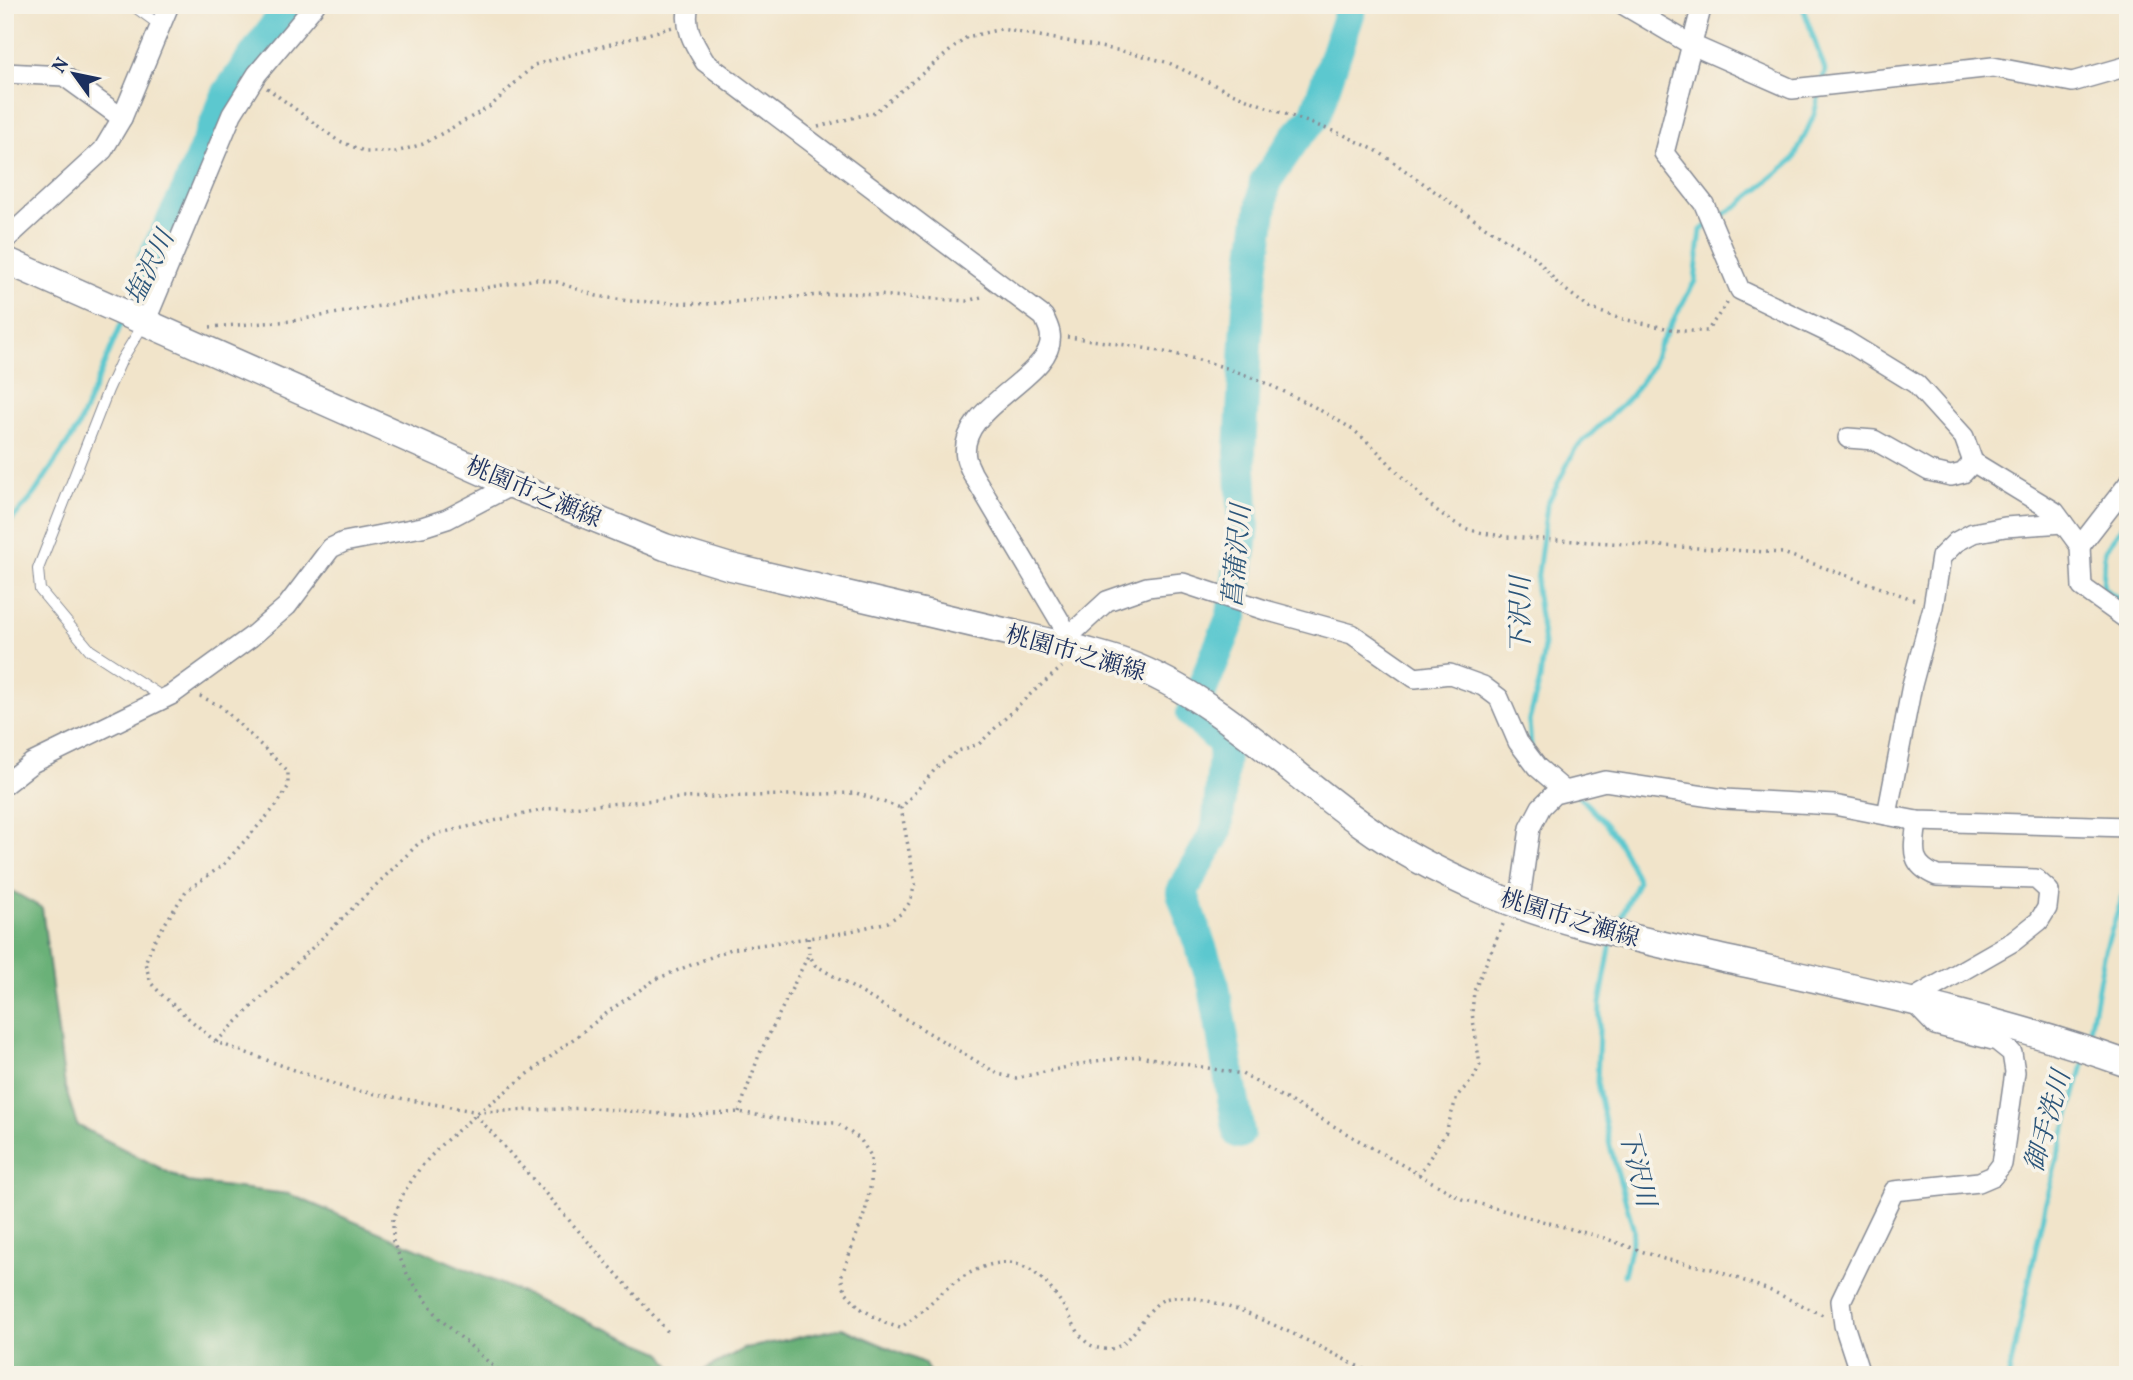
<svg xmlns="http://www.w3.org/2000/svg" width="2133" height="1380" font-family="Vollkorn,'Noto Serif JP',serif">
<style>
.forest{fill:#6bb178;stroke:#43706b;stroke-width:2}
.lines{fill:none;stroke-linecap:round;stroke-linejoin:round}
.stream{stroke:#5bc8cf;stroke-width:5}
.river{stroke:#5bc8cf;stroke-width:32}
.lane-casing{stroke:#868a94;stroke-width:12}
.street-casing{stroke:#868a94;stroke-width:22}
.secondary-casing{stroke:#868a94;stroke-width:29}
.path{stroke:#868a94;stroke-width:3.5;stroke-dasharray:2 5;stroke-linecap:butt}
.lane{stroke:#fff;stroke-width:10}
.street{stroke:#fff;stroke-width:19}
.secondary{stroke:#fff;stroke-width:26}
.labels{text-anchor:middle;stroke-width:7;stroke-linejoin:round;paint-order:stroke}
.street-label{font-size:24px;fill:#1b2f5e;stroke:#f7f3e8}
.water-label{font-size:26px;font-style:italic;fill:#2b557a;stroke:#f7f3e8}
</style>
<rect width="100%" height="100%" fill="#f7f3e8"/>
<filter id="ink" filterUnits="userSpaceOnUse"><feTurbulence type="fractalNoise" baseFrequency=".0143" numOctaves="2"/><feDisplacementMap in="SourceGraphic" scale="14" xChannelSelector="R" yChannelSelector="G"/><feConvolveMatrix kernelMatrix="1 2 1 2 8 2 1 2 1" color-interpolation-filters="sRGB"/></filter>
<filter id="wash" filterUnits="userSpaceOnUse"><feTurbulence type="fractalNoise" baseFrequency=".00686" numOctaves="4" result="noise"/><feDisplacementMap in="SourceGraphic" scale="28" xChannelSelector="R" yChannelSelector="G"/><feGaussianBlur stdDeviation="1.57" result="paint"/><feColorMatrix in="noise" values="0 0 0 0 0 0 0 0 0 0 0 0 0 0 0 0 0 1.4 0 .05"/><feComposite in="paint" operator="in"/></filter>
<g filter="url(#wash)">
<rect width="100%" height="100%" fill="#f1e4ca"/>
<g class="forest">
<path d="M5,887L42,908L65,1087L77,1125L187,1182L289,1194L661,1352L677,1375H5Z"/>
<path d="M842,1328L924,1363L931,1375H695L743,1349Z"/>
</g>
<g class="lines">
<g class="stream">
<path d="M130,307L152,260"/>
<path d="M2128,519L2105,550L2103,588L2128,605"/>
<path d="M5,527L30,500L77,429L122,322"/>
<path d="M1531,747L1529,721L1540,680L1544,644L1536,589L1547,505L1575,449L1631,396L1651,367L1660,344L1695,281L1701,230L1740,204L1794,159L1814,115L1825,70L1802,5"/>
<path d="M1576,794C1608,823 1621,841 1638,881L1617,926"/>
<path d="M2127,822L2126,811L2128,806"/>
<path d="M1611,942L1600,1004L1597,1083L1610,1146L1634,1231L1624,1275"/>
<path d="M2088,1041L2105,950L2128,880"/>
<path d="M2009,1375L2048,1191L2085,1058"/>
</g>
<g class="river">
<path d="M152,260L187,191L228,93L290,5"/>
<path d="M1239,1133L1214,986L1182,892L1217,830L1225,744L1192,713L1232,616L1244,527L1240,452L1248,306L1265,182L1296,137L1315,116L1352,5"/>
</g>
</g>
</g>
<g filter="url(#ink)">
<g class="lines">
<defs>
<g id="lane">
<path d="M132,5L161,26"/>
<path d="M145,322L122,359L108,390L38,569L40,590L90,650L164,698"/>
</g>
<g id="street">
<path d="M689,5C683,27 694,44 705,62L1044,317C1046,322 1049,327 1050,333C1058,377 956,405 966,458C967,463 970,468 972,473L1076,648"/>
<path d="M1624,5L1692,45L1792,89L1993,67L2072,82L2128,66"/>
<path d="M1702,5L1664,153L1704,204L1740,290L1846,341L1916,384L1964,437L1973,462L2055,512L2080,546L2082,587L2128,620"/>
<path d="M5,73L64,76L122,118"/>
<path d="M5,240L103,150L122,118L169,5"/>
<path d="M146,320L232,114L257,74L315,5"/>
<path d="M1848,438L1874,440L1929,471L1951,476L1963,473L1973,462"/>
<path d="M2080,546L2128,484"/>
<path d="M1069,636L1107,601L1147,587L1183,583L1265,610L1352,634L1415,678L1450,674L1483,686L1499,698L1518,742L1537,767L1565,791"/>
<path d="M5,784L32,763L171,695L251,637L287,606L331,548L344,542L422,527L447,519L512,485"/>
<path d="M1887,815L1912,685L1933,607L1941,557L1956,542L1973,533L2005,527L2063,523"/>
<path d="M1519,906L1530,828L1541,807L1554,794L1605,781L1724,799L1834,805L1917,821L2128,827"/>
<path d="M1858,1375L1859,1371L1844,1325L1841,1301L1894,1191L1979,1182L1993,1176L2002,1164L2015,1072L2012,1053L1997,1041L1935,1025L1911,1000L2014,941L2039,921L2047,908L2049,891L2036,879L1937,876C1908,864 1914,848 1917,821"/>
</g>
<path id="secondary" d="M5,260L512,485L665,547L727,566L1076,648C1093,653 1110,657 1126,663C1212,694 1288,772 1363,825C1400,852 1441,873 1483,891C1557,923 1638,939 1716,957C1854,988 1994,1016 2128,1064"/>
</defs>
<use href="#lane" class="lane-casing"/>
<use href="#street" class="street-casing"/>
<use href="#secondary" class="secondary-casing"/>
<g class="path">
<path d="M267,88L337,140L366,152H396L423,144L491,106L534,65L673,27"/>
<path d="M818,127L875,112L967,37L1001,29L1133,53L1169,63L1227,91L1274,110L1344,135L1379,152L1485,227L1535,257L1558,284L1589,308L1618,318L1680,331H1707L1728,302"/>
<path d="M210,327L292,321L537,279L557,282L597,296L629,301L706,304L846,293L967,301L985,296"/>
<path d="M1067,337C1116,343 1166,350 1213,364C1256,376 1306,401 1344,424C1388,451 1418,507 1465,528C1477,533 1493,534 1506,537L1783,553L1918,601"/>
<path d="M200,696L220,706L288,771V787L277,805L223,865L186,891L155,939L145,963L151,983L163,996L216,1042L348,1089L479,1112L592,1108L688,1116L739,1112L785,1120L836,1123L860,1139L871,1156V1183L865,1212L841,1277L845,1291L860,1308L885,1323L900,1328C927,1310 946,1283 976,1270C1019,1250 1043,1274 1066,1310C1077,1328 1081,1347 1104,1349C1132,1352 1141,1311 1163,1300C1204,1281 1334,1355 1375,1375"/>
<path d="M808,938L809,954L815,965L998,1074L1016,1078L1096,1061L1139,1056L1242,1074L1462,1199L1604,1238L1664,1259L1712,1269L1774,1292L1825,1316"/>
<path d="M216,1042L420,842L440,833L547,809L681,798L856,793L901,808"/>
<path d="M739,1112L759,1055L809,954"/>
<path d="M476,1115L669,1333"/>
<path d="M1419,1175L1446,1132L1457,1096L1473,1079L1480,1065L1472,1013L1474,991L1504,922"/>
<path d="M503,1375L440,1319L408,1276L393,1242V1219L404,1192L420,1168L442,1144L479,1112L616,1006L656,979L731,949L843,933L888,922L902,913L910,902L915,884L901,808L939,765L958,751L979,744L1026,698L1062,667"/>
</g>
<use href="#lane" class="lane"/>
<use href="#street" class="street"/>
<use href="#secondary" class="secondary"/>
</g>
</g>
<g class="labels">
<g class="street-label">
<text transform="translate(534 492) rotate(23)" y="8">桃園市之瀬線</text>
<text transform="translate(1076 653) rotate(16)" y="8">桃園市之瀬線</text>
<text transform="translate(1570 918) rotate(17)" y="8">桃園市之瀬線</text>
</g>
<g class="water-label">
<text transform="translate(149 267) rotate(-64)" y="9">塩沢川</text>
<text transform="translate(1236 556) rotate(-85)" y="9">菖蒲沢川</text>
<text transform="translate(1520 615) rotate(-90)" y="9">下沢川</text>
<text transform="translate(2047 1121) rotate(-74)" y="9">御手洗川</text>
<text transform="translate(1638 1168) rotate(76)" y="9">下沢川</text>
</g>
</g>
<rect width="2133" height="1380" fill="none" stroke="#f7f3e8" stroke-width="28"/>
<g transform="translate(74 74) rotate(303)" stroke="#f7f3e8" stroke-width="5" paint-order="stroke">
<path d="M0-5L12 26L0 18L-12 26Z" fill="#1b2f5e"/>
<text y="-10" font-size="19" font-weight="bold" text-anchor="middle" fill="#1b2f5e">N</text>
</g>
</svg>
